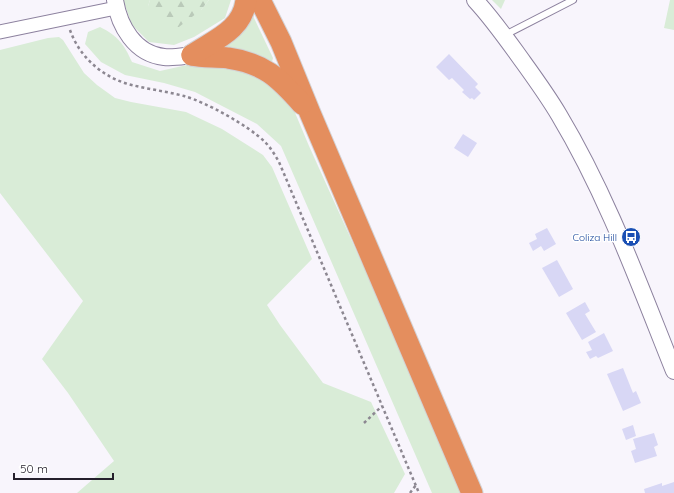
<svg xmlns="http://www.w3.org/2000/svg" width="674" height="493" font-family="Quicksand,sans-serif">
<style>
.green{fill:#d9ecd7}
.forest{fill:url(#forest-firs)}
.building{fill:#d8d7f5}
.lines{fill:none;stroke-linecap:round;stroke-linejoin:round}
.service-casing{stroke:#8c819e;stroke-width:8}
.minor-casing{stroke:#8c819e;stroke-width:15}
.tertiary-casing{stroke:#8c819e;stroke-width:18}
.trunk-casing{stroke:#d3d2d5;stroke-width:23}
.path{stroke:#8c8791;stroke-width:2.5;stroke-dasharray:3 3;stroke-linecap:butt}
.service{stroke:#fff;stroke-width:6}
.minor{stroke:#fff;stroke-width:13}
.tertiary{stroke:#fff;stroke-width:16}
.trunk{stroke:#e48e5e;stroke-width:21}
.labels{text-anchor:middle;stroke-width:3;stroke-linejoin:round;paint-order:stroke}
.transit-label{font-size:10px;fill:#164399;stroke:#fff;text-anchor:end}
</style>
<defs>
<pattern id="forest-firs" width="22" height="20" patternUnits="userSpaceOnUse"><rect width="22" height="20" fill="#d9ecd7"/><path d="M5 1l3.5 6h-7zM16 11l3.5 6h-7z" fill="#bacab9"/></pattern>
</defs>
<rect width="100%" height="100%" fill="#f8f5fc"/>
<g class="green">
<path d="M123,0H150L148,6L201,10L209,0H231L225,18L194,37L174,45L149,42L132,25Z"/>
<path d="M670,0H674V30L664,28Z"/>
<path d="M251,15L253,16L273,58L272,62L210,48Z"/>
<path d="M100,27C118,36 124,44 132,62L160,71L196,63L240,64L288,96L309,146L370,281L461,493H432L281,146L257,124L195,92L164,83L125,75L101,62L85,44L88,32Z"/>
<path d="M59,37L63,40L84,73L97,85L115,98L131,102L186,112L222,129L263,155L272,167L312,259L267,305L280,325L323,383L371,402L405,474L394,493H77L114,461L68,393L42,359L83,301L0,193V50L48,38Z"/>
</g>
<g class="forest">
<path d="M150,0H209L201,10L175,30L148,6Z"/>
<path d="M492,0H505L501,9Z"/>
</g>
<g class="building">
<path d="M449,54L478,84L475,87L481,93L474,100L472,98L470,99L462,92L464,90L452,78L449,80L436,67Z"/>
<path d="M463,134L477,143L468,157L454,148Z"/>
<path d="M547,228L556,244L544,251L541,246L533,251L529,243L537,239L535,234Z"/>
<path d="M557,260L573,289L559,297L542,268Z"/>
<path d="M585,302L590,311L585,314L596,332L582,340L566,313Z"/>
<path d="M604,333L613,351L598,358L596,356L590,359L586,352L592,350L588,342Z"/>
<path d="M623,368L633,393L636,391L641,403L623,411L607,374Z"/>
<path d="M633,425L636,436L626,440L622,429Z"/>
<path d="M654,433L658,445L654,447L657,456L635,463L631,451L636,449L633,439Z"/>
<path d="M674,482V493H645L644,489L662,483V486Z"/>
</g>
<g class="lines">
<defs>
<path id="service" d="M505,35L573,0"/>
<path id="minor" d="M0,32L116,8"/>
<g id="tertiary">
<path d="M115,0C119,26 135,54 164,57C174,58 183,56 192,55"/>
<path d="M475,0C490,16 503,34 516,52C531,73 546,93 559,115C607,195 639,284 674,371"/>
</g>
<g id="trunk">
<path d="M260,0L281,42L310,113L472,493"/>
<path d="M192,55C204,58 216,56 228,58C264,63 279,78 302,104"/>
<path d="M192,55C214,40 243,30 246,0"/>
</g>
</defs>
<use href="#service" class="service-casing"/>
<use href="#minor" class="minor-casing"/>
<use href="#tertiary" class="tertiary-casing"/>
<use href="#trunk" class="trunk-casing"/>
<g class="path">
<path d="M70,30C79,56 101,76 128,84C146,89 165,91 184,96C206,102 249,126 265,142C271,148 275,155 279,162L419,493"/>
<path d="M364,423L382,406"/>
<path d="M410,493L416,485"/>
</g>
<use href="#service" class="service"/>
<use href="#minor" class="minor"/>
<use href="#tertiary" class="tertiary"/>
<use href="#trunk" class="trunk"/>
</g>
<defs>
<symbol id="bus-disc" viewBox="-11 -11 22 22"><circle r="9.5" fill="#1a4fb4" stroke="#fff"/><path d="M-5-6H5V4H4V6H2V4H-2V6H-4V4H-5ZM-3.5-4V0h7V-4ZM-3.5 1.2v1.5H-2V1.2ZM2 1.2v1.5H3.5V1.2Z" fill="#fff"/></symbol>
</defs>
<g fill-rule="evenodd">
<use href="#bus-disc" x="620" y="226" width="22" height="22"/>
</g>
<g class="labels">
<g class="transit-label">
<text x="617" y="241">Coliza Hill</text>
</g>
</g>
<path d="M14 473v6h99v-6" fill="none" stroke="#25202c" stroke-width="2"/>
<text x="20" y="473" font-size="12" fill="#25202c" stroke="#ffffff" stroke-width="3" paint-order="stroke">50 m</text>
</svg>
